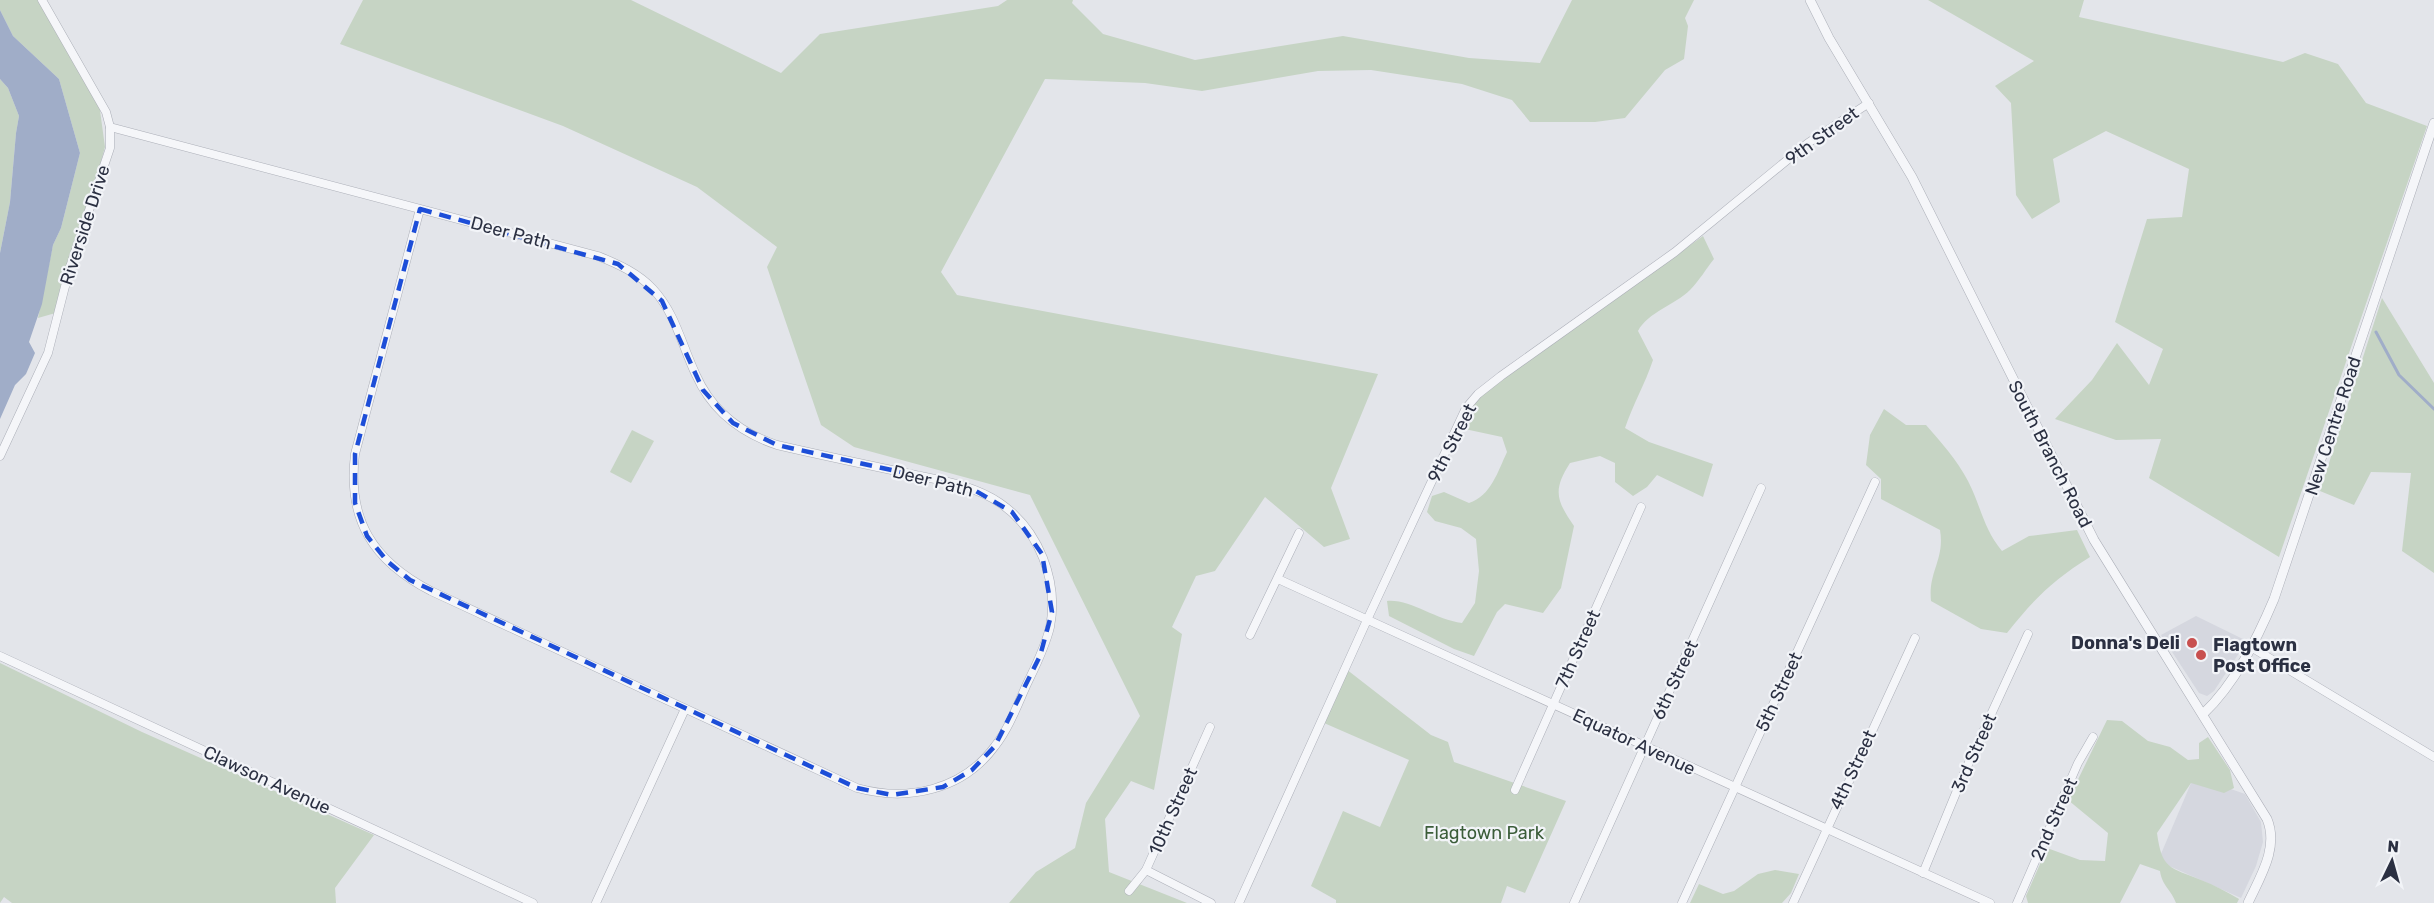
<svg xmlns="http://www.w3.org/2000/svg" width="2434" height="903" font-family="Rubik,sans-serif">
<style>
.built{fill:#d5d7df}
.green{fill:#c6d4c4}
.water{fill:#a0adc8}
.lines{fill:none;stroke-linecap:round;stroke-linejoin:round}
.stream{stroke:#a0adc8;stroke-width:3}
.minor-casing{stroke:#acafb8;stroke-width:9}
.tertiary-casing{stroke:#acafb8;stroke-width:10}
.minor{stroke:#f5f6f9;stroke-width:8}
.tertiary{stroke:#f5f6f9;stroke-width:9}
.marked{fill:none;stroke:#1d4ed8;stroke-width:4.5;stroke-dasharray:12 8;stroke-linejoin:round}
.poi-dot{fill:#c8504f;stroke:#f2f4f8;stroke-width:2}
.labels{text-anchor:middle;stroke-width:4.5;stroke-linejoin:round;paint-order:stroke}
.street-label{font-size:18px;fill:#2b3042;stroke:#f2f4f8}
.poi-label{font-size:18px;font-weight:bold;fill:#2b3042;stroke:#f2f4f8;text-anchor:end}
.park-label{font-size:18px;fill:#3b5d39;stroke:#f2f4f8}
</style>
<rect width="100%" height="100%" fill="#e3e5ea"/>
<g class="built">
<path d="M2196,616L2247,641L2214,691L2207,696L2199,693L2161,635Z"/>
<path d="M2194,776L2245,794L2261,822L2263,842L2256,866L2241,898L2158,861Z"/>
</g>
<g class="green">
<path d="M0,0H40L98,96L105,147L59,312L38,318L53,245L61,228L80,153L59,79L13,36L0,10Z"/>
<path d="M363,0H631L781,73L820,34L998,6L1007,0H1073L1072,3L1103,34L1195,60L1343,36L1469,58L1540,63L1572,0H1694L1685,18L1688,26L1684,59L1665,70L1625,118L1595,122H1530L1512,100L1462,84L1371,70L1318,71L1202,91L1145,83L1045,79L941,272L957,295L1378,374L1331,488L1350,539L1324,547L1265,497L1215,571L1196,576L1172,627L1182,634L1154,790L1131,781L1105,819L1109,872L1187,903H1009L1036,872L1075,848L1086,803L1140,716L1030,495L854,447L821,425L767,267L777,247L697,187L563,126L340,44Z"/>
<path d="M1928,0H2084L2079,17L2283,62L2305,53L2338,64L2366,103L2427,126L2279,557L2149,478L2161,439L2116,440L2055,419L2092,380L2117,343L2149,385L2163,349L2115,322L2147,219L2182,217L2189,169L2106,131L2053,159L2060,202L2032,219L2016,195L2011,103L1995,86L2034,61Z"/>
<path d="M0,79L8,88L19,116L16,133L10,202L0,253Z"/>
<path d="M1703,236L1714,259C1706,269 1699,281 1690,290C1675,305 1648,312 1638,331L1653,360C1645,384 1633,404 1625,428L1649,442L1713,464L1703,497L1657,475L1647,487L1633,496L1615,482V463L1600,456L1570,463C1552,491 1557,501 1574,526L1561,588L1543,613L1505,604L1497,612L1474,656L1454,649L1389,616L1387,601C1411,599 1435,620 1462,623L1475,603L1479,571L1476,539L1461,528L1435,521L1427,512L1432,496L1444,492L1469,503C1491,496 1498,471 1507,452L1502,437L1460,428L1469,409L1483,394Z"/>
<path d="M2382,298L2434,383V573L2402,551L2411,473L2371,472L2354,505L2320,491Z"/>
<path d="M1884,409L1906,425H1926C1941,442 1957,460 1968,481C1981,506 1983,528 2002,551L2029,536L2077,530L2090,557C2053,580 2034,599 2007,633L1981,629L1931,601C1928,571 1945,560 1940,530L1881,499V479L1866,465L1870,435Z"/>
<path d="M632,430L654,441L631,483L610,472Z"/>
<path d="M0,663L142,732L374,835L335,888L336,903H12L4,897L0,903Z"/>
<path d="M1346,669L1431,735L1448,742L1454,762L1566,801L1525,893L1507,886L1501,903H1336V900L1311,886L1343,811L1380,827L1409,760L1324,723Z"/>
<path d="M2107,720L2122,721L2148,741L2170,747L2188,760L2199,759V743L2208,737L2230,770L2234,788L2224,793L2191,783L2157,833C2162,870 2170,867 2201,880C2214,885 2227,892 2239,899L2237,903H2176C2171,889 2162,886 2160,871L2140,864L2120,903H2028L2026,896L2047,848L2080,860L2105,861L2108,833L2068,800Z"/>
<path d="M1775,870L1799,874L1791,893L1782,903H1690L1699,884L1723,894L1734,891L1758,874Z"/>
</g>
<path class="water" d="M0,10L13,36L59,79L80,153L61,228L53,245L42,304L29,342L35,353L26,374L15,385L0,419V253L10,202L16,133L19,116L8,88L0,79Z"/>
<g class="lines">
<path class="stream" d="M2376,332L2399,375L2434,409"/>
<defs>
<g id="minor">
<path d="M110,127L598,256C618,264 638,273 653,289C676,314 682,346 696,375C712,411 741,433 777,445C820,455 863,464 906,473C938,480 972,484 1000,503C1039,530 1059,581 1050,627C1045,648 1035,667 1026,686C1017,706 1009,728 995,746C963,790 908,802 857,788L431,591C373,561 347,520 355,454L420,209"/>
<path d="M0,456L48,353L70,267L110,148V127L106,112L42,0"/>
<path d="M1278,579L1990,903"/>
<path d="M1250,635L1299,533"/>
<path d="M2251,647L2434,757"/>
<path d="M0,656L533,903"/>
<path d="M1515,790L1641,507"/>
<path d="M1146,870L1211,903"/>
<path d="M1923,873L1965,771L2028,634"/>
<path d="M1129,891L1146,870L1210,727"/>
<path d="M596,903L685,709"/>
<path d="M1239,903L1367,620L1466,408L1478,394L1501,376L1675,252L1808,143L1869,103"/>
<path d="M1574,903L1761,488"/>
<path d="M1682,903L1875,482"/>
<path d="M1793,903L1915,638"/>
<path d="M2017,903L2078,763L2093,737"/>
</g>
<g id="tertiary">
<path d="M1810,0L1829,38L1912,177L2094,540L2267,819C2279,848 2260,877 2248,903"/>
<path d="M2203,714C2235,684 2257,639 2274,599L2434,123"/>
</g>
</defs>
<use href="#minor" class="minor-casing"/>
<use href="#tertiary" class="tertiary-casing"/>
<use href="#minor" class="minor"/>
<use href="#tertiary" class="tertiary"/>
</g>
<path class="marked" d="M420,209L618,264L662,301L703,390L733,423L777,445L969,487L1012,512L1042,554L1052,612L1040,656L995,746L972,770L943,787L892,795L857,788L410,580L387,561L367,536L355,503V454Z"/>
<g class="poi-dot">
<circle cx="2192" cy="643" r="6"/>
<circle cx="2201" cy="655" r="6"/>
</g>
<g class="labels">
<g class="street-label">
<text transform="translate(1822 136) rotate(-36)" y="6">9th Street</text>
<text transform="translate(85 225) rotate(-72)" y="6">Riverside Drive</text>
<text transform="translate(511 233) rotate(15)" y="6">Deer Path</text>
<text transform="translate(2333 426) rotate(-72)" y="6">New Centre Road</text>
<text transform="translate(1452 443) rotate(-63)" y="6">9th Street</text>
<text transform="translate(2050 454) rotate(63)" y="6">South Branch Road</text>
<text transform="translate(933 481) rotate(14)" y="6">Deer Path</text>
<text transform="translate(1578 649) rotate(-66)" y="6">7th Street</text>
<text transform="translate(1675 680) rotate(-65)" y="6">6th Street</text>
<text transform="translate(1779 692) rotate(-65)" y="6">5th Street</text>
<text transform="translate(1634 742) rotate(25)" y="6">Equator Avenue</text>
<text transform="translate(1974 753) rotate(-66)" y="6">3rd Street</text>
<text transform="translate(1853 770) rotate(-65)" y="6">4th Street</text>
<text transform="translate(267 780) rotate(25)" y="6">Clawson Avenue</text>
<text transform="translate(1173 811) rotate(-66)" y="6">10th Street</text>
<text transform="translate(2054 819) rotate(-66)" y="6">2nd Street</text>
</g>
<g class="poi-label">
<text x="2180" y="649">Donna's Deli</text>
<text x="2213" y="651" text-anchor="start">Flagtown<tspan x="2213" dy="21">Post Office</tspan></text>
</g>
<g class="park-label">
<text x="1484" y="839">Flagtown Park</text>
</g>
</g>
<g transform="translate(2392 861) rotate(5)" stroke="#f2f4f8" stroke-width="4.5" paint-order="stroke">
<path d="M0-4.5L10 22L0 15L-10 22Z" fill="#2b3042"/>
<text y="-9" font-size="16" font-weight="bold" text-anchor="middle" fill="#2b3042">N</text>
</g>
</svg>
